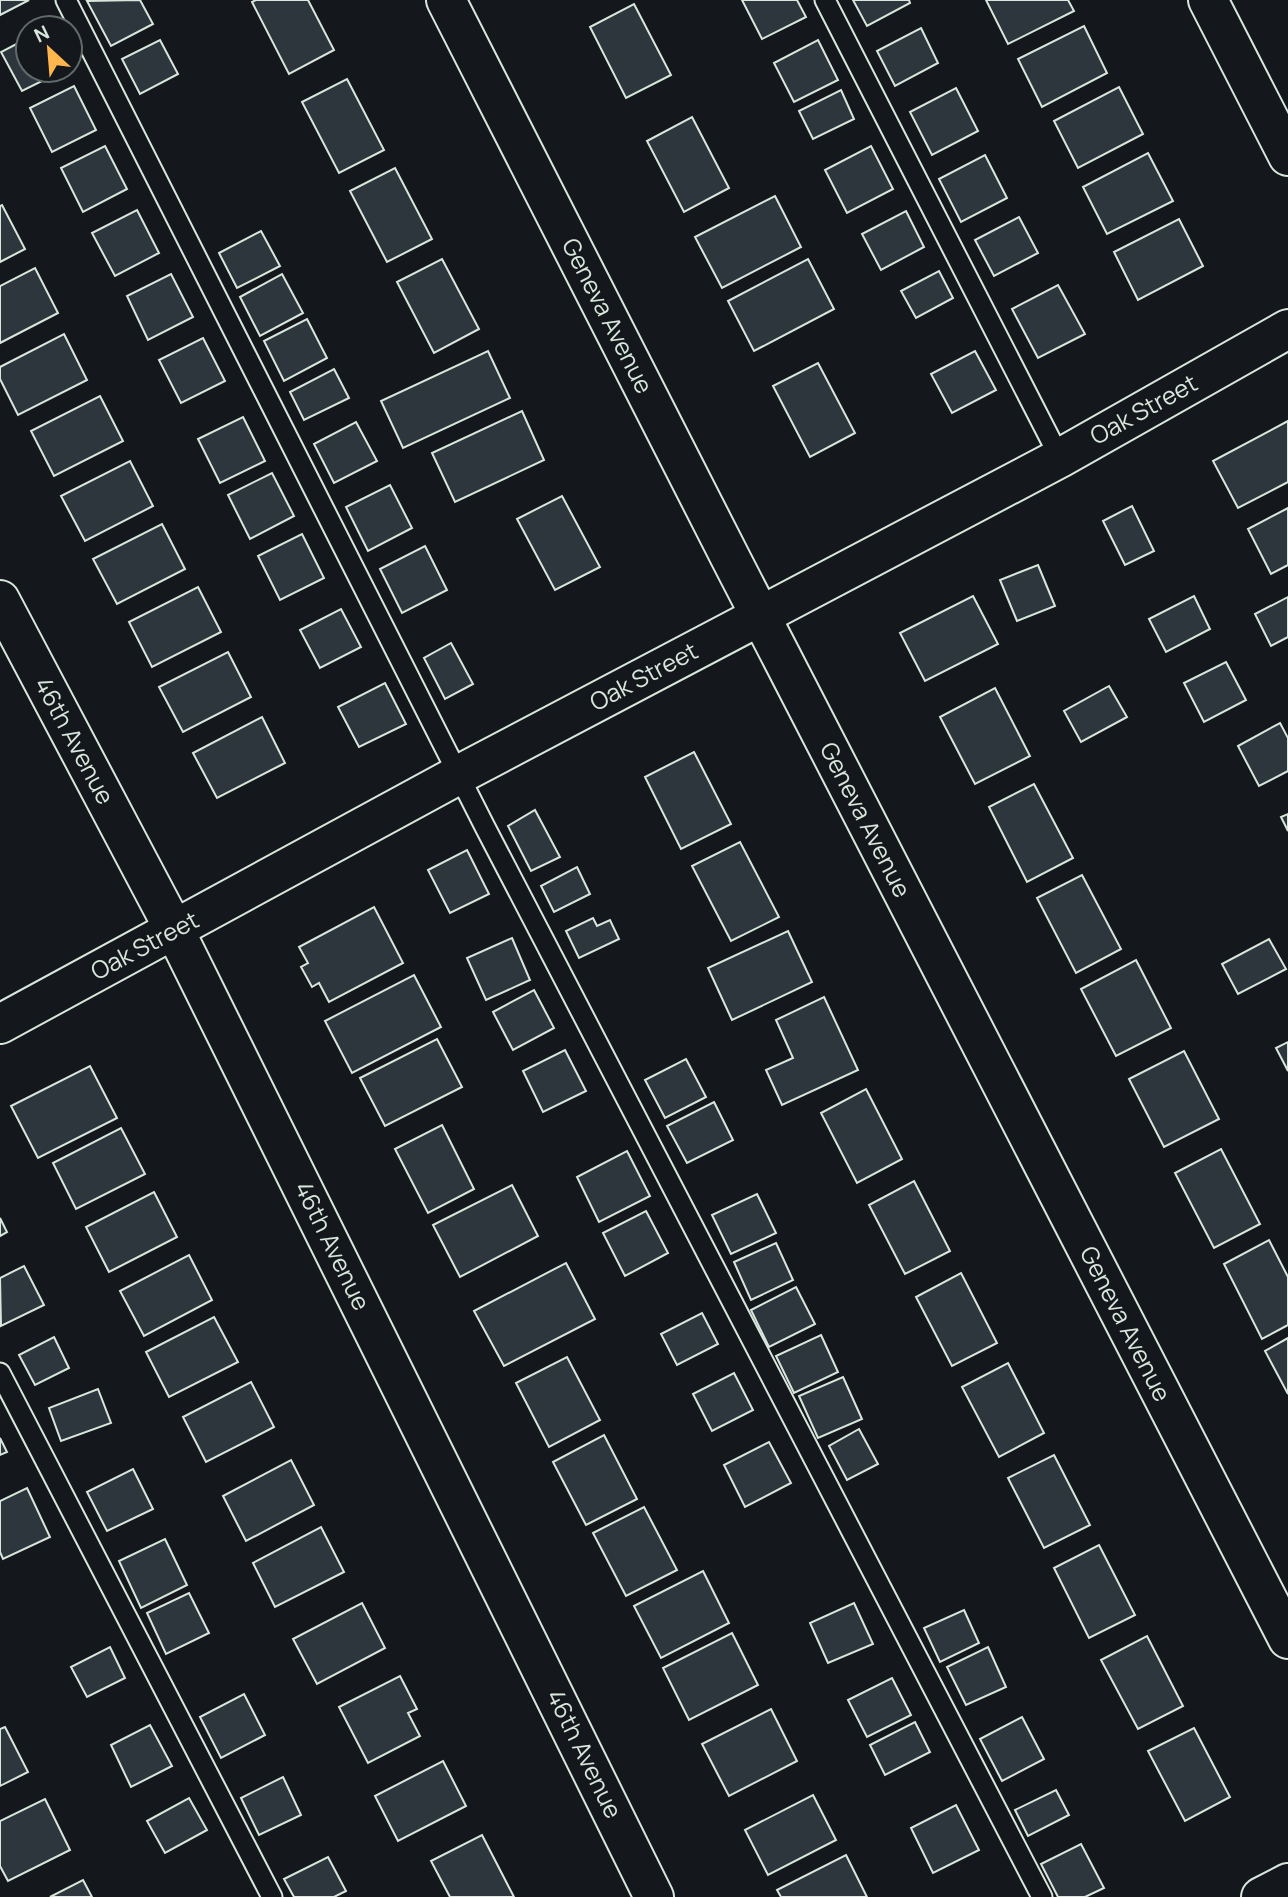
<svg xmlns="http://www.w3.org/2000/svg" width="1288" height="1897" font-family="Manrope,sans-serif">
<style>
.building{fill:#2c363c;stroke:#d8e6dc;stroke-width:2}
.lines{fill:none;stroke-linecap:round;stroke-linejoin:round}
.service-casing{stroke:#d8e6dc;stroke-width:23}
.minor-casing{stroke:#d8e6dc;stroke-width:42}
.service{stroke:#14181c;stroke-width:19}
.minor{stroke:#14181c;stroke-width:38}
.labels{text-anchor:middle;stroke-width:5;stroke-linejoin:round;paint-order:stroke}
.street-label{font-size:24px;fill:#d8e6dc;stroke:#14181c}
</style>
<rect width="100%" height="100%" fill="#14181c"/>
<g class="building">
<path d="M0,0H29L0,15Z"/>
<path d="M140,0L153,24L111,46L87,1Z"/>
<path d="M256,0H308L334,50L289,74L252,2Z"/>
<path d="M742,0H797L806,17L762,39Z"/>
<path d="M853,0H909L910,3L867,26Z"/>
<path d="M986,0H1068L1074,11L1008,44Z"/>
<path d="M634,4L671,75L626,98L590,27Z"/>
<path d="M1084,26L1107,73L1042,107L1018,59Z"/>
<path d="M921,28L938,63L895,86L877,51Z"/>
<path d="M28,38V70H64L22,91L1,52Z"/>
<path d="M160,40L178,74L140,94L122,59Z"/>
<path d="M818,40L838,80L794,102L774,63Z"/>
<path d="M347,79L384,150L339,173L302,102Z"/>
<path d="M74,86L96,130L52,152L30,108Z"/>
<path d="M1119,87L1143,134L1078,168L1054,121Z"/>
<path d="M956,88L978,131L932,155L910,112Z"/>
<path d="M841,90L854,119L813,139L799,111Z"/>
<path d="M692,117L729,188L684,212L647,141Z"/>
<path d="M105,146L127,189L83,212L61,168Z"/>
<path d="M871,146L893,189L847,213L825,170Z"/>
<path d="M1148,153L1173,201L1107,234L1083,187Z"/>
<path d="M985,155L1007,198L961,222L939,179Z"/>
<path d="M395,168L432,239L387,262L350,191Z"/>
<path d="M775,196L801,247L722,288L695,237Z"/>
<path d="M2,205L25,249L0,262V206Z"/>
<path d="M137,210L159,253L115,276L92,233Z"/>
<path d="M906,211L924,247L881,270L862,234Z"/>
<path d="M1019,217L1038,253L994,276L975,240Z"/>
<path d="M1179,219L1203,266L1138,300L1114,252Z"/>
<path d="M261,231L280,266L237,288L219,253Z"/>
<path d="M442,259L479,329L434,353L397,282Z"/>
<path d="M808,259L834,309L754,351L728,301Z"/>
<path d="M35,268L58,313L0,343V286Z"/>
<path d="M939,271L953,298L916,318L901,291Z"/>
<path d="M171,274L193,317L148,340L127,296Z"/>
<path d="M282,274L303,313L260,336L240,297Z"/>
<path d="M1058,285L1085,334L1038,358L1012,309Z"/>
<path d="M307,319L327,358L284,381L264,341Z"/>
<path d="M64,334L87,380L18,415L0,379V367Z"/>
<path d="M203,338L225,381L181,403L159,360Z"/>
<path d="M488,351L510,398L403,448L381,401Z"/>
<path d="M975,351L996,390L952,413L931,374Z"/>
<path d="M818,363L855,433L810,457L773,386Z"/>
<path d="M334,369L349,398L304,420L290,392Z"/>
<path d="M100,396L123,441L54,476L31,431Z"/>
<path d="M522,411L544,460L455,502L432,453Z"/>
<path d="M243,417L265,461L220,483L198,439Z"/>
<path d="M1288,421V482L1238,508L1213,461Z"/>
<path d="M356,422L377,461L334,483L314,444Z"/>
<path d="M130,461L153,506L85,541L61,496Z"/>
<path d="M272,473L294,516L250,539L228,495Z"/>
<path d="M390,485L412,528L368,551L346,507Z"/>
<path d="M562,496L600,567L555,590L517,519Z"/>
<path d="M1132,506L1154,551L1125,565L1103,521Z"/>
<path d="M1288,508V565L1271,574L1248,529Z"/>
<path d="M162,524L185,569L117,604L93,559Z"/>
<path d="M302,534L324,578L280,600L258,556Z"/>
<path d="M425,546L447,590L402,613L380,569Z"/>
<path d="M1038,565L1055,606L1017,621L1000,580Z"/>
<path d="M198,587L221,632L152,667L129,622Z"/>
<path d="M973,596L998,644L925,681L900,633Z"/>
<path d="M1194,596L1210,629L1166,652L1149,619Z"/>
<path d="M1288,597V637L1271,646L1255,614Z"/>
<path d="M341,609L361,647L320,668L300,630Z"/>
<path d="M451,643L473,684L445,699L424,658Z"/>
<path d="M228,652L251,697L183,732L159,687Z"/>
<path d="M1226,662L1246,700L1204,722L1184,683Z"/>
<path d="M385,683L406,724L359,747L338,707Z"/>
<path d="M1109,686L1127,717L1081,742L1064,711Z"/>
<path d="M995,688L1030,756L975,784L940,717Z"/>
<path d="M262,717L285,763L217,798L193,753Z"/>
<path d="M1280,723L1288,738V771L1259,786L1238,746Z"/>
<path d="M694,752L731,824L681,849L645,777Z"/>
<path d="M1034,784L1073,858L1027,882L989,807Z"/>
<path d="M535,810L560,857L531,871L508,826Z"/>
<path d="M1288,814V831L1281,817Z"/>
<path d="M740,842L779,917L731,941L692,866Z"/>
<path d="M467,850L489,894L450,913L428,870Z"/>
<path d="M577,867L590,894L554,912L541,886Z"/>
<path d="M1082,875L1121,949L1076,973L1037,898Z"/>
<path d="M374,907L403,963L329,1002L319,983L312,987L301,967L308,963L299,947Z"/>
<path d="M593,918L597,926L610,920L619,939L579,958L566,931Z"/>
<path d="M788,931L812,982L732,1020L708,968Z"/>
<path d="M512,938L530,980L486,1000L467,958Z"/>
<path d="M1269,939L1286,969L1238,994L1222,964Z"/>
<path d="M1136,960L1171,1028L1116,1056L1081,989Z"/>
<path d="M414,975L441,1027L352,1073L325,1021Z"/>
<path d="M534,990L554,1028L513,1050L493,1012Z"/>
<path d="M824,997L858,1070L782,1105L766,1070L793,1058L776,1020Z"/>
<path d="M437,1039L462,1087L385,1126L360,1078Z"/>
<path d="M1288,1042V1071L1276,1048Z"/>
<path d="M565,1050L586,1091L543,1112L523,1071Z"/>
<path d="M1184,1051L1219,1119L1164,1147L1129,1079Z"/>
<path d="M686,1059L706,1097L665,1118L645,1080Z"/>
<path d="M90,1066L117,1118L38,1158L11,1106Z"/>
<path d="M866,1089L902,1159L857,1183L821,1113Z"/>
<path d="M714,1102L733,1140L687,1163L667,1126Z"/>
<path d="M442,1125L474,1189L428,1213L395,1149Z"/>
<path d="M121,1128L145,1174L76,1209L53,1163Z"/>
<path d="M1221,1149L1260,1224L1214,1248L1175,1173Z"/>
<path d="M627,1151L650,1196L599,1222L577,1177Z"/>
<path d="M914,1181L950,1251L905,1274L869,1205Z"/>
<path d="M512,1185L538,1236L460,1277L433,1225Z"/>
<path d="M154,1192L177,1237L109,1272L86,1227Z"/>
<path d="M757,1194L776,1233L731,1254L712,1215Z"/>
<path d="M646,1211L668,1253L625,1276L603,1233Z"/>
<path d="M0,1218L7,1232L0,1236Z"/>
<path d="M1269,1240L1288,1277V1325L1262,1339L1224,1264Z"/>
<path d="M776,1243L793,1280L751,1300L734,1262Z"/>
<path d="M189,1255L212,1300L144,1336L120,1291Z"/>
<path d="M566,1263L595,1319L504,1366L474,1311Z"/>
<path d="M24,1266L44,1305L1,1326L0,1278Z"/>
<path d="M961,1273L997,1343L952,1366L916,1297Z"/>
<path d="M796,1287L815,1324L769,1347L751,1310Z"/>
<path d="M702,1313L718,1344L677,1365L661,1334Z"/>
<path d="M214,1317L238,1362L169,1397L146,1352Z"/>
<path d="M821,1335L838,1372L794,1393L776,1356Z"/>
<path d="M54,1337L69,1368L35,1385L19,1355Z"/>
<path d="M1288,1338V1394L1265,1351Z"/>
<path d="M567,1357L600,1420L549,1447L516,1383Z"/>
<path d="M1008,1363L1044,1433L999,1457L962,1387Z"/>
<path d="M734,1373L753,1410L712,1431L693,1394Z"/>
<path d="M843,1377L862,1419L818,1438L799,1396Z"/>
<path d="M251,1382L274,1427L206,1462L183,1417Z"/>
<path d="M98,1389L111,1423L61,1441L49,1408Z"/>
<path d="M859,1429L878,1464L847,1480L829,1446Z"/>
<path d="M604,1435L637,1499L586,1525L553,1462Z"/>
<path d="M0,1438L7,1452L0,1455Z"/>
<path d="M769,1442L791,1483L745,1507L724,1465Z"/>
<path d="M1054,1455L1090,1525L1044,1548L1008,1478Z"/>
<path d="M291,1460L314,1505L246,1541L223,1496Z"/>
<path d="M133,1469L153,1509L107,1531L87,1492Z"/>
<path d="M27,1488L50,1537L3,1559L0,1552V1501Z"/>
<path d="M644,1507L677,1570L626,1596L593,1533Z"/>
<path d="M321,1527L344,1572L275,1607L253,1563Z"/>
<path d="M165,1539L187,1585L141,1608L119,1561Z"/>
<path d="M1099,1545L1135,1615L1089,1638L1054,1568Z"/>
<path d="M703,1571L729,1623L661,1658L634,1606Z"/>
<path d="M189,1593L209,1633L166,1654L147,1613Z"/>
<path d="M362,1603L385,1648L317,1684L293,1639Z"/>
<path d="M854,1603L873,1644L828,1663L810,1623Z"/>
<path d="M964,1610L979,1643L940,1662L924,1628Z"/>
<path d="M732,1633L758,1685L689,1720L663,1668Z"/>
<path d="M1147,1636L1183,1706L1138,1729L1101,1660Z"/>
<path d="M110,1647L125,1678L87,1697L71,1667Z"/>
<path d="M988,1647L1006,1687L966,1705L947,1667Z"/>
<path d="M400,1676L417,1709L408,1713L420,1736L368,1763L339,1707Z"/>
<path d="M892,1678L911,1715L867,1737L848,1700Z"/>
<path d="M244,1694L265,1735L221,1758L200,1717Z"/>
<path d="M771,1709L797,1761L729,1796L702,1744Z"/>
<path d="M1022,1717L1044,1759L1002,1781L980,1739Z"/>
<path d="M915,1722L930,1752L885,1775L870,1745Z"/>
<path d="M150,1725L172,1766L131,1787L111,1745Z"/>
<path d="M5,1727L28,1772L0,1786V1729Z"/>
<path d="M1194,1728L1230,1797L1185,1821L1148,1751Z"/>
<path d="M443,1761L466,1806L398,1841L375,1796Z"/>
<path d="M283,1777L301,1815L259,1835L241,1798Z"/>
<path d="M1056,1790L1069,1815L1028,1836L1015,1810Z"/>
<path d="M813,1795L836,1840L768,1875L745,1830Z"/>
<path d="M189,1798L207,1830L165,1853L147,1821Z"/>
<path d="M45,1799L70,1850L8,1881L0,1866V1821Z"/>
<path d="M956,1805L979,1850L933,1873L911,1828Z"/>
<path d="M482,1835L514,1897H450L431,1861Z"/>
<path d="M1081,1844L1104,1888L1085,1897H1058L1041,1864Z"/>
<path d="M846,1855L867,1897H781L777,1890Z"/>
<path d="M328,1857L346,1891L334,1897H294L284,1879Z"/>
<path d="M83,1880L92,1897H50Z"/>
</g>
<g class="lines">
<defs>
<g id="service">
<path d="M66,0L485,827L1042,1897"/>
<path d="M825,0L1060,458"/>
<path d="M0,1373L272,1897"/>
</g>
<g id="minor">
<path d="M446,0L731,559L1288,1639"/>
<path d="M1208,0L1288,156"/>
<path d="M0,600L175,931L654,1897"/>
<path d="M0,1024L460,774L1060,458L1288,329"/>
<path d="M1261,1897L1288,1883"/>
</g>
</defs>
<use href="#service" class="service-casing"/>
<use href="#minor" class="minor-casing"/>
<use href="#service" class="service"/>
<use href="#minor" class="minor"/>
</g>
<g class="labels">
<g class="street-label">
<text transform="translate(607 316) rotate(63)" y="8">Geneva Avenue</text>
<text transform="translate(1144 410) rotate(-29)" y="8">Oak Street</text>
<text transform="translate(644 677) rotate(-28)" y="8">Oak Street</text>
<text transform="translate(74 741) rotate(62)" y="8">46th Avenue</text>
<text transform="translate(865 820) rotate(63)" y="8">Geneva Avenue</text>
<text transform="translate(145 946) rotate(-28)" y="8">Oak Street</text>
<text transform="translate(332 1246) rotate(64)" y="8">46th Avenue</text>
<text transform="translate(1125 1324) rotate(63)" y="8">Geneva Avenue</text>
<text transform="translate(584 1754) rotate(64)" y="8">46th Avenue</text>
</g>
</g>
<g transform="translate(49 49) rotate(334)"><circle r="33" fill="#14181c" stroke="#626a69" stroke-width="2"/>
<path d="M0-5L12 26L0 18L-12 26Z" fill="#ffb74d"/>
<text y="-10" font-size="19" font-weight="bold" text-anchor="middle" fill="#d8e6dc">N</text>
</g>
</svg>
